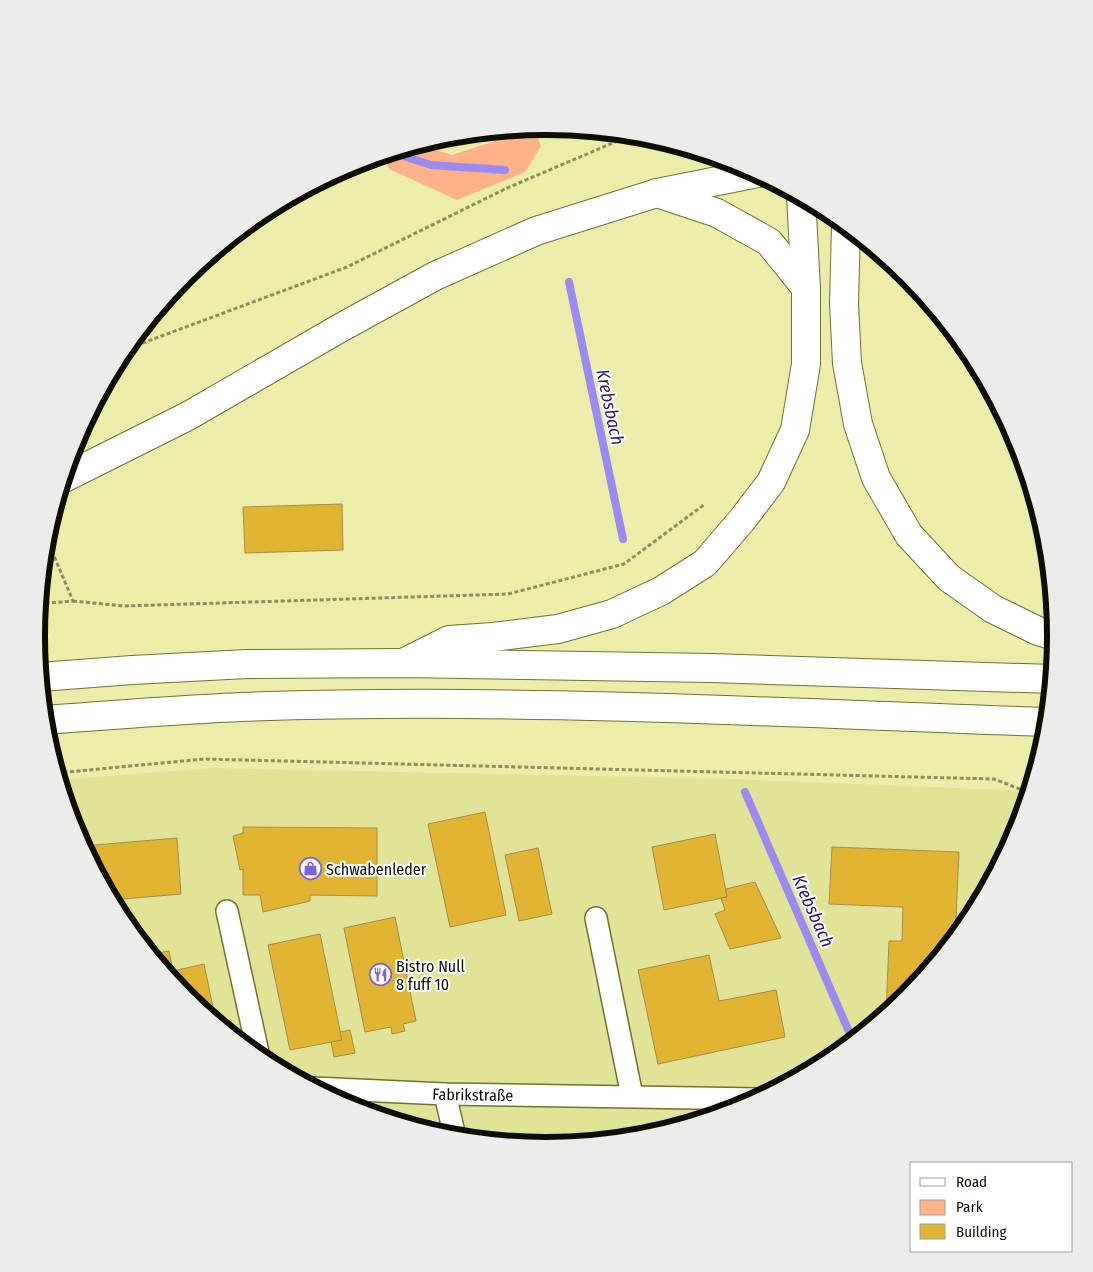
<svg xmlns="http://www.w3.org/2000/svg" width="1093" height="1272" font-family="'Fira Sans Condensed',sans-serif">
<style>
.built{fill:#e1e396}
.green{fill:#ffb288}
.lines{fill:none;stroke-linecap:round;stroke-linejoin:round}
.stream{stroke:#9b8af1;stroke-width:8}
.building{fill:#e1b531;stroke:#a48c4c}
.street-casing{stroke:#727230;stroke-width:24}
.secondary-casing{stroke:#727230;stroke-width:30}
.highway-casing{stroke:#727230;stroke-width:30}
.path{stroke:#8c8d60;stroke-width:3;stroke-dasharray:4 2.5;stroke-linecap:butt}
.street{stroke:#fff;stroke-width:21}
.secondary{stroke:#fff;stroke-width:28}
.highway{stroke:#fff;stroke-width:28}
.labels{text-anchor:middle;stroke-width:4;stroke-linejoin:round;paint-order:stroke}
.poi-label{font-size:16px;fill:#0d0d00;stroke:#fff;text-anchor:start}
.street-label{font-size:16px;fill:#0d0d00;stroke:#fff}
.water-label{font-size:18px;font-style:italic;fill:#31146e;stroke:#fff}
.rim{fill:none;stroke:#0d0d00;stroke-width:6}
</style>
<rect width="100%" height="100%" fill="#ebeda8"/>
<path class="built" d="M212,768L733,779L1030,791L1018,832L971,920L907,997L830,1060L741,1108L646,1136L546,1146L447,1136L351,1107L263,1060L185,997L122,919L75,831L60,780Z"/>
<path class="green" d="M534,128L541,146L525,172L457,200L389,169L383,155L418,144L452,155Z"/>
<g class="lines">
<g class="stream">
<path d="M395,151L397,154L431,165L505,170"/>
<path d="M569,282L623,539"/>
<path d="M745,792L853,1041"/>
</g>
</g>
<g class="building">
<path d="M342,504L343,550L245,553L243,507Z"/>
<path d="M485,812L506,915L450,927L428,824Z"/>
<path d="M243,827L377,828V896L310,895V901L263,912L260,895H243V869L240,870L233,836L243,833Z"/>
<path d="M715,834L727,897L664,910L652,847Z"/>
<path d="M177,838L181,894L112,900L83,846Z"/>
<path d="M832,847L959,852L955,939L907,997L886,1014L889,941H902L903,907L829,904Z"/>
<path d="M538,848L552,914L519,921L505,855Z"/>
<path d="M755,882L781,938L730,949L715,914L725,910L721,898L727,897L726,889Z"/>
<path d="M395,917L416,1021L403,1024L405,1031L392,1034L391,1027L365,1032L344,928Z"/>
<path d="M320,934L342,1040L290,1050L268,945Z"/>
<path d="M169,951L173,971L204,964L215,1017L212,1018L185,997L151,954Z"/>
<path d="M709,955L719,1001L776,990L785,1037L658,1064L638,970Z"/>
<path d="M350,1030L355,1053L334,1057L331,1042L342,1040L340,1032Z"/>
<path d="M364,1111H386V1118Z"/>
<path d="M566,1134L568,1144L546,1146L518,1143Z"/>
</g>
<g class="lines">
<defs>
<g id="street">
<path d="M227,911L259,1057"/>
<path d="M596,918L632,1096"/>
<path id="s1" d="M314,1088L445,1094L758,1099"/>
<path d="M445,1094L455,1137"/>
</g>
<path id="secondary" d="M64,478L188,416L342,327L435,276L536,231L657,193L758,173"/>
<g id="highway">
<path d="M657,193L717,213L769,242L806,288"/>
<path d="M846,225L844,304L847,363L858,424L876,478L909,535L949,578L993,609L1038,631L1057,637"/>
<path d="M407,661L449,640L493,637L558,629L612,614L661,591L705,563L742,520L771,482L795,430L806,364V288L801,196"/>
<path d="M40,677L132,670L247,664L403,663L711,668L1052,679"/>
<path d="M45,720C110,715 175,710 241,707C510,697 780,713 1048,722"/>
</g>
</defs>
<use href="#street" class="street-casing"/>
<use href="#secondary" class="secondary-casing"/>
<use href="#highway" class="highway-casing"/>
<g class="path">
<path d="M124,350L347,267L507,188L634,134"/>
<path d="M73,601L124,606L508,594L624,564L705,504"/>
<path d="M39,604L73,601L46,537"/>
<path d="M57,773L204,759L994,779L1030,793"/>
</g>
<use href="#street" class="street"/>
<use href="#secondary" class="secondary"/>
<use href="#highway" class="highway"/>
</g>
<defs>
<symbol id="shop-ring" viewBox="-11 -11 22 22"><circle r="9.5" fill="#fff" stroke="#7c62dd" stroke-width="1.5"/><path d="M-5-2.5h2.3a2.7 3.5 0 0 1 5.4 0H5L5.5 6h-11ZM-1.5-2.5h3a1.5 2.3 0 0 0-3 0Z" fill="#7c62dd"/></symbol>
<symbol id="restaurant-ring" viewBox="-11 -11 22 22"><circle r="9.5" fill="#fff" stroke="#7c62dd" stroke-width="1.5"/><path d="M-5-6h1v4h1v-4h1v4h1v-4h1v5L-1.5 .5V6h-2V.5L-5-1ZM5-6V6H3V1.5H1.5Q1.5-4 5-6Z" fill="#7c62dd"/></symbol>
</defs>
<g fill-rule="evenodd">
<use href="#shop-ring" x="298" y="856" width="25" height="25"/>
<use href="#restaurant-ring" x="368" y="962" width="25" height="25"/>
</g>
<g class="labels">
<g class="poi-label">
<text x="326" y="875">Schwabenleder</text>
<text x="396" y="972">Bistro Null<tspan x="396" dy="18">8 fuff 10</tspan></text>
</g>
<g class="street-label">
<text dy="6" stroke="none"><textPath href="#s1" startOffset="159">Fabrikstraße</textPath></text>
</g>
<g class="water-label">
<text transform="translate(610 407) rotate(78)" y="6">Krebsbach</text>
<text transform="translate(813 911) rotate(66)" y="6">Krebsbach</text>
</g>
</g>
<path d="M0 0H1093V1272H0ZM45 636a501 501 0 1 1 1002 0a501 501 0 1 1-1002 0Z" fill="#ececeb" fill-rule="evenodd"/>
<path class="rim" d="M45 636a501 501 0 1 1 1002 0a501 501 0 1 1-1002 0Z"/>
<rect x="910" y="1162" width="162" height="90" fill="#ffffff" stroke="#9e9e99"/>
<rect x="920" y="1178" width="25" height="8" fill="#ffffff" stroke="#9e9e99"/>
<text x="956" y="1187" font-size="15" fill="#0d0d00">Road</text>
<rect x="920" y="1200" width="25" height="15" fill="#ffb288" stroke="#9e9e99"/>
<text x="956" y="1212" font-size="15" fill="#0d0d00">Park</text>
<rect x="920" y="1224" width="25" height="15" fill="#e1b531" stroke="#9e9e99"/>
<text x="956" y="1237" font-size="15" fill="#0d0d00">Building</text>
</svg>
